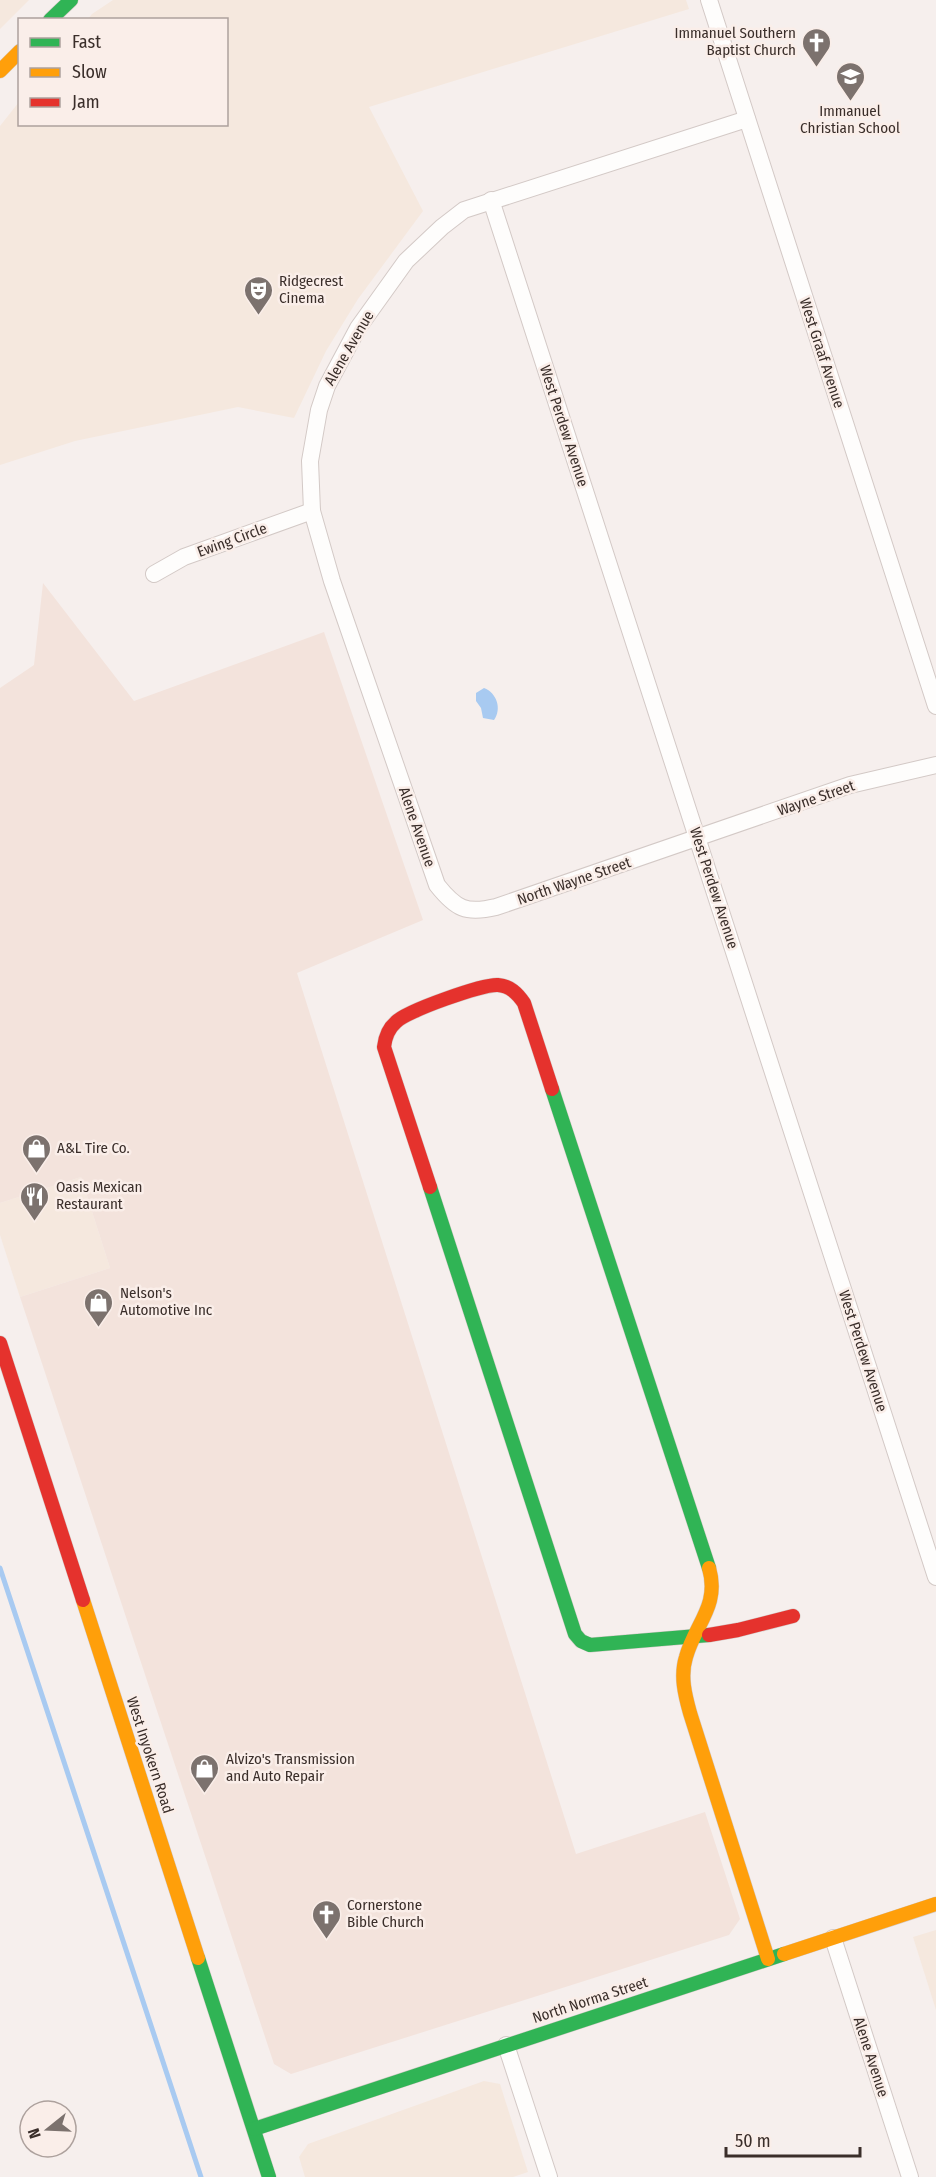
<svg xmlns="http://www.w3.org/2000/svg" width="936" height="2177" font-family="'Fira Sans Condensed',sans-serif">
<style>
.commercial{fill:#f5e8de}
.industrial{fill:#f3e3dc}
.water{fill:#a8caf1}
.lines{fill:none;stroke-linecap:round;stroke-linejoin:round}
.stream{stroke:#a8caf1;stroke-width:5}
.street-casing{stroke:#d3c9c6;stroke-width:18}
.fast-casing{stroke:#d3c9c6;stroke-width:15}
.slow-casing{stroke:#d3c9c6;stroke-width:15}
.jam-casing{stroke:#d3c9c6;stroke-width:15}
.street{stroke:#fefdfc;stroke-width:16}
.fast{stroke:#30b455;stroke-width:14}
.slow{stroke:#ff9f0a;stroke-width:14}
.jam{stroke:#e5322d;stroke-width:14}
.labels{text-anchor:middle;stroke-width:5;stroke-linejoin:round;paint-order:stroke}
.poi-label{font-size:15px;fill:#3a2e2a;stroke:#faeee9;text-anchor:start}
.street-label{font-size:15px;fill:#3a2e2a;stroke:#faeee9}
</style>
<rect width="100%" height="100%" fill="#f6efed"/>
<g class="commercial">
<path d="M0,0H29L0,29Z"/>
<path d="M113,0H686L689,9L369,107L423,211L358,299L326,351L294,418L238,407L75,441L0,465V126L19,102L20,124H226V20L88,19L92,14Z"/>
<path d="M81,1177L110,1268L20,1297L0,1235V1203Z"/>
<path d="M936,1930V2010L913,1937Z"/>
<path d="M484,2081L500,2084L528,2172L513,2177H305L299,2157L308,2144Z"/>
</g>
<path class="industrial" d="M43,583L134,701L324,632L423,920L297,973L576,1854L705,1812L740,1919L729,1935L291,2074L274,2064L20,1297L110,1268L81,1177L0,1203V688L34,665Z"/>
<path class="water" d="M484,688C497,693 502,709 494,720L483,718L481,708L476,701V693Z"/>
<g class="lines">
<path class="stream" d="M0,1568L201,2177"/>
<defs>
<g id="street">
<path d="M709,0L936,706"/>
<path d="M747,119L464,210L442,227L406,261L358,328L327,386L319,410L310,461L312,511L332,581L437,885C456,909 466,914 496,907L850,785L936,765"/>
<path d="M491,200L936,1577"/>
<path d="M154,574L184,557L312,511"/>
<path d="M833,1938L910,2177"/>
<path d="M506,2045L549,2177"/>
</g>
<g id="fast">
<path d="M50,20L71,0"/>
<path d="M552,1089L709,1568"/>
<path d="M430,1187L575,1634L581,1641L590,1645L709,1635"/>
<path d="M198,1958L269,2177"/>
<path d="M254,2129L784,1954"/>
</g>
<g id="slow">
<path d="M0,71L20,51"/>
<path d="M709,1568C720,1606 695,1624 686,1657C680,1676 685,1695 690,1713L768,1959"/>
<path d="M83,1600L198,1958"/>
<path d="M784,1954L936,1904"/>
</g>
<g id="jam">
<path d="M430,1187L384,1047C385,1038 389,1028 396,1022C406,1011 483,984 498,985C510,986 517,993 524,1003L552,1089"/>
<path d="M0,1343L83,1600"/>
<path d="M709,1635L738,1630L793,1616"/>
</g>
</defs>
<use href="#street" class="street-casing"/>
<use href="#fast" class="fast-casing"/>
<use href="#slow" class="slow-casing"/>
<use href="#jam" class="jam-casing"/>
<use href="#street" class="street"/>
<use href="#fast" class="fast"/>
<use href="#slow" class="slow"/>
<use href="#jam" class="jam"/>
</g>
<defs>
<symbol id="church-pin" viewBox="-11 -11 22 30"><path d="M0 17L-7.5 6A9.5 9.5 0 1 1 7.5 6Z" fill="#7c726e" stroke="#faeee9"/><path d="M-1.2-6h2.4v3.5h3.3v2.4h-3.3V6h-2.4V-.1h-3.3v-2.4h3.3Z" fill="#fff"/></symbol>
<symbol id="school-pin" viewBox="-11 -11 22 30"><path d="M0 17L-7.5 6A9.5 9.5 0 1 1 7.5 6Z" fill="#7c726e" stroke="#faeee9"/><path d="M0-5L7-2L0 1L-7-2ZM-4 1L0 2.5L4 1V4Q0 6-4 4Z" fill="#fff"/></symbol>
<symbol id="theatre-pin" viewBox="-11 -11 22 30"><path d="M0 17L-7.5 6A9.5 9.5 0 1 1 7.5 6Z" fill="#7c726e" stroke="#faeee9"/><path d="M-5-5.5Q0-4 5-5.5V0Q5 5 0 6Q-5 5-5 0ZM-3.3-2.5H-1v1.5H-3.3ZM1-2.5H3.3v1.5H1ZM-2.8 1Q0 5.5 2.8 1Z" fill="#fff"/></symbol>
<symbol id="shop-pin" viewBox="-11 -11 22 30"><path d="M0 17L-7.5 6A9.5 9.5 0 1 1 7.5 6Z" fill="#7c726e" stroke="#faeee9"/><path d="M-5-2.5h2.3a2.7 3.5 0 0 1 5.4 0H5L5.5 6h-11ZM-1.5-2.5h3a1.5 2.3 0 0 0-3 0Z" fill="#fff"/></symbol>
<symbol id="restaurant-pin" viewBox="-11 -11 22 30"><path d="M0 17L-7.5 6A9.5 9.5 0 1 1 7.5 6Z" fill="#7c726e" stroke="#faeee9"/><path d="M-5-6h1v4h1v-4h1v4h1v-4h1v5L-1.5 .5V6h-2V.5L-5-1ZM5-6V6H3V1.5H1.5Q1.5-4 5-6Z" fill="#fff"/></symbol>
</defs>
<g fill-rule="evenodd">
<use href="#church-pin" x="800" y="26" width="33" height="45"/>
<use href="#school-pin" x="834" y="60" width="33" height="45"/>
<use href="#theatre-pin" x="242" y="274" width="33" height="45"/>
<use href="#shop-pin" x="20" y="1132" width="33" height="45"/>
<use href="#restaurant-pin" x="18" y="1180" width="33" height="45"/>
<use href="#shop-pin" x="82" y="1286" width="33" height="45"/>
<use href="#shop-pin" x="188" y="1752" width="33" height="45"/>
<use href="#church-pin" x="310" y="1898" width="33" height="45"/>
</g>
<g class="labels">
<g class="poi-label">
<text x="796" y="38" text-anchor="end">Immanuel Southern<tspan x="796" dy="17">Baptist Church</tspan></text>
<text x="850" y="116" text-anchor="middle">Immanuel<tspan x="850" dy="17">Christian School</tspan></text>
<text x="279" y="286">Ridgecrest<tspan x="279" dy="17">Cinema</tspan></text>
<text x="57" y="1153">A&amp;L Tire Co.</text>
<text x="56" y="1192">Oasis Mexican<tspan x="56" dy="17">Restaurant</tspan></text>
<text x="120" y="1298">Nelson's<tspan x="120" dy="17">Automotive Inc</tspan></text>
<text x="226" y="1764">Alvizo's Transmission<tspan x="226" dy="17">and Auto Repair</tspan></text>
<text x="347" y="1910">Cornerstone<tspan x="347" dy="17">Bible Church</tspan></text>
</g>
<g class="street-label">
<text transform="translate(349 348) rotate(-60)" y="5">Alene Avenue</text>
<text transform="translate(822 353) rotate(72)" y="5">West Graaf Avenue</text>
<text transform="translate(564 426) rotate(72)" y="5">West Perdew Avenue</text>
<text transform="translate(232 540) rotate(-20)" y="5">Ewing Circle</text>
<text transform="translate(816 798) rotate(-19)" y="5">Wayne Street</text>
<text transform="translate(417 827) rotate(71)" y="5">Alene Avenue</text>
<text transform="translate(574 881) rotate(-19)" y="5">North Wayne Street</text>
<text transform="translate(714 888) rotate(72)" y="5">West Perdew Avenue</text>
<text transform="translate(863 1351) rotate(72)" y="5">West Perdew Avenue</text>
<text transform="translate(150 1755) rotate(72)" y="5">West Inyokern Road</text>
<text transform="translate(590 2000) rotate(-18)" y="5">North Norma Street</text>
<text transform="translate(871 2057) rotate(72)" y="5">Alene Avenue</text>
</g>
</g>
<rect x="18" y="18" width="210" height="108" fill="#faeee9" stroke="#ada19d" stroke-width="1.5"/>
<rect x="30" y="38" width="30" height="9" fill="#30b455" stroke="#ada19d" stroke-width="1.5"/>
<text x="72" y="48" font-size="18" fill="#3a2e2a">Fast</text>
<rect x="30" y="68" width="30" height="9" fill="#ff9f0a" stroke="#ada19d" stroke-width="1.5"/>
<text x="72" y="78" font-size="18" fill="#3a2e2a">Slow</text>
<rect x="30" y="98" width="30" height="9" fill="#e5322d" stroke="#ada19d" stroke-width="1.5"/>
<text x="72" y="108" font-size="18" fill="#3a2e2a">Jam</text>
<g transform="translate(48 2129) rotate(252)"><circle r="28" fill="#faeee9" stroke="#ada19d" stroke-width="1.5"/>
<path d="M0-4.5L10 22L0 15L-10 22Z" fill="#7c726e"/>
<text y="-9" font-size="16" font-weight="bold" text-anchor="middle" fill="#3a2e2a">N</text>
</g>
<path d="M726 2147v9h134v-9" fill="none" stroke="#3a2e2a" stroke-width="3"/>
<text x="735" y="2147" font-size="18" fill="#3a2e2a" stroke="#faeee9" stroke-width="4.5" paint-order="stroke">50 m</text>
</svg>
